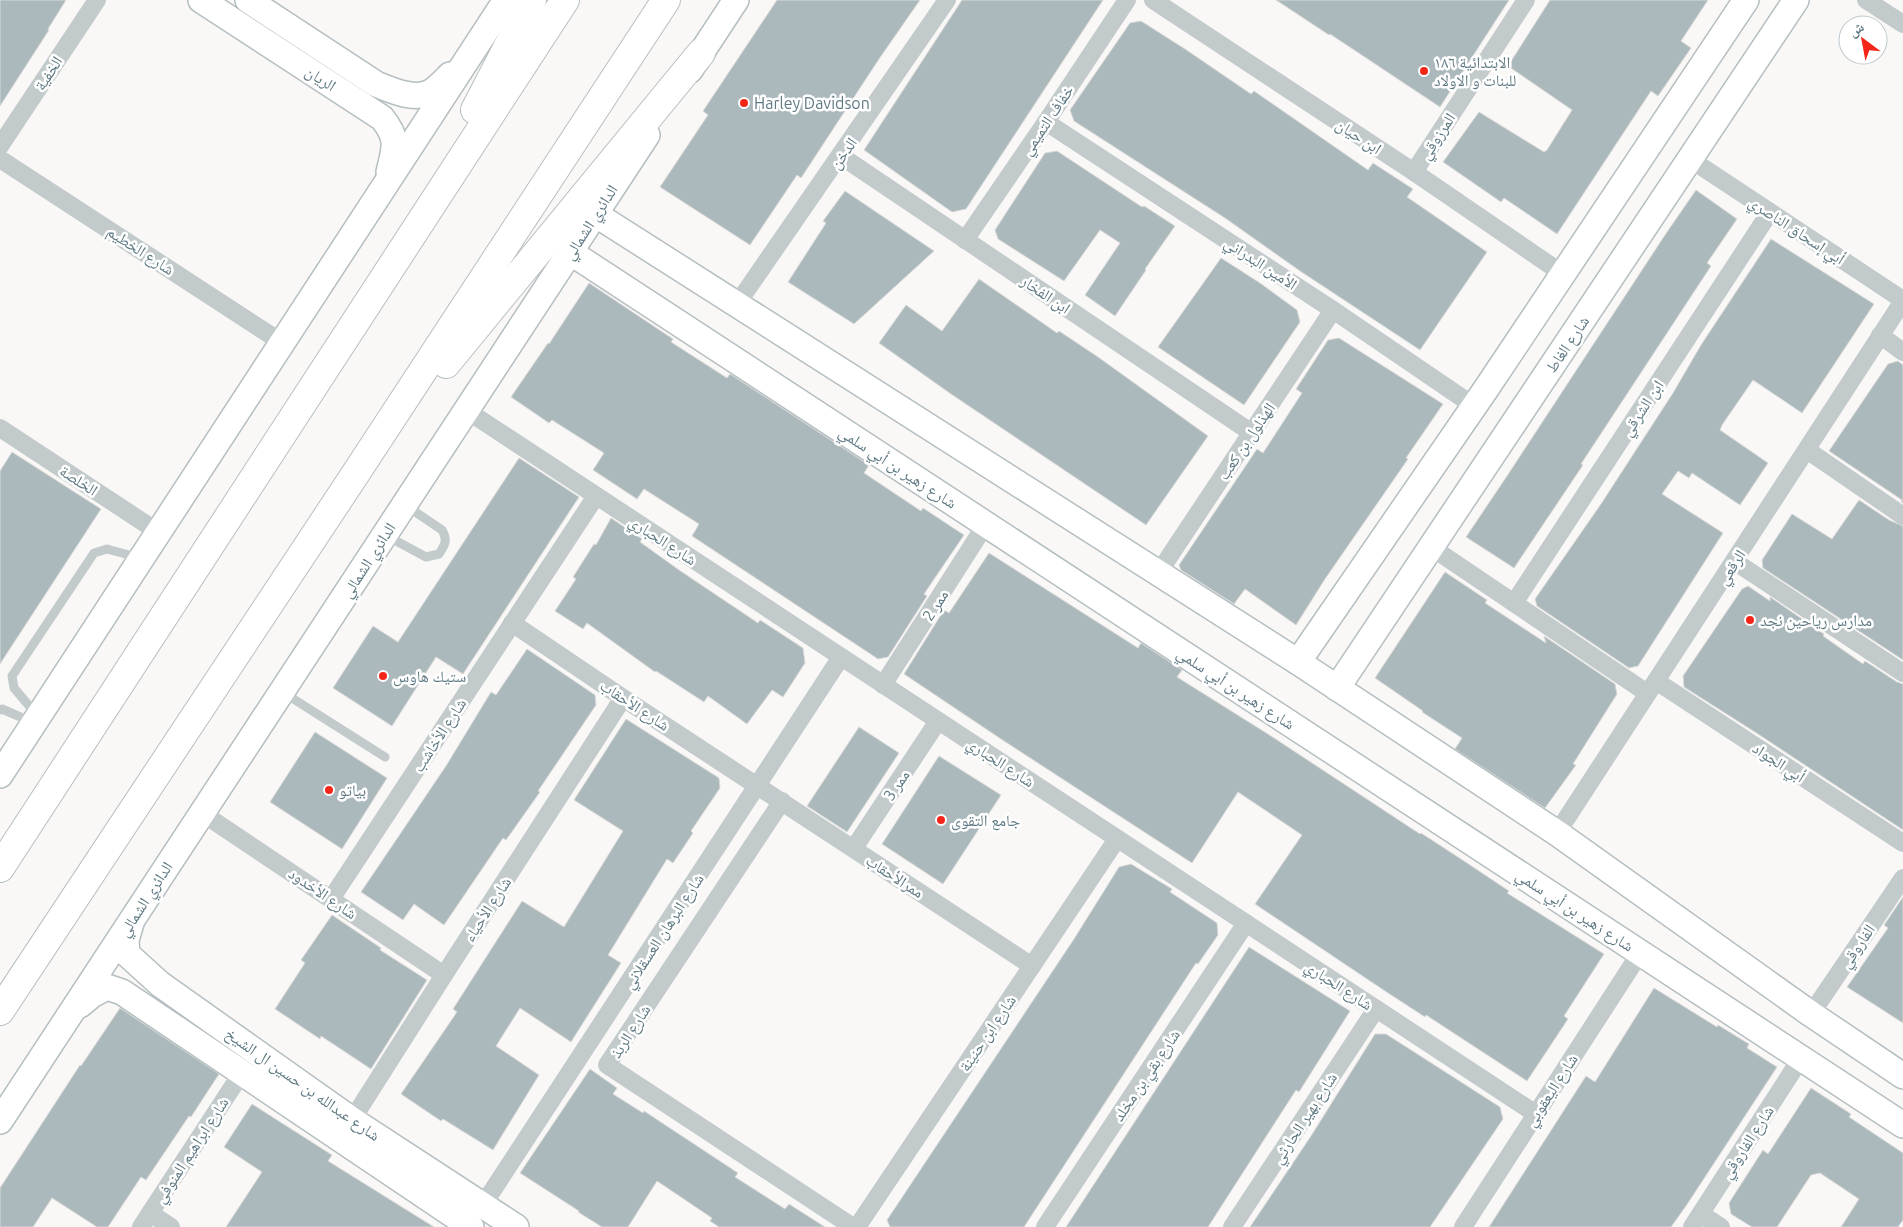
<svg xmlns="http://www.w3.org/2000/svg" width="1903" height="1227" font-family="Ubuntu,'Noto Naskh Arabic',sans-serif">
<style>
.building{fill:#abb8bc;stroke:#dadad8}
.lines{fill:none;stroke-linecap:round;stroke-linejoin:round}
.secondary-casing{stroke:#b5bec1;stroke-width:28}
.highway-casing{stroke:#b8bec0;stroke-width:30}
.lane{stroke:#c3cacc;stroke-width:9}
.street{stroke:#c3cacc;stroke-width:18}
.secondary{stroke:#fff;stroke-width:25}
.highway{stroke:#fff;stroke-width:28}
.poi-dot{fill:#f52619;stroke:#fff;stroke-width:2}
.labels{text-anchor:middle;stroke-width:5;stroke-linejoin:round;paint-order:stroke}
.poi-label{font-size:16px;fill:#607a84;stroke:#fff;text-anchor:start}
.street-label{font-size:16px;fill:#607a84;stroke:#fff}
</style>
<rect width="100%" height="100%" fill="#f9f8f6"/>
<g class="building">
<path d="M0,0H66L48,29L49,30L0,106Z"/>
<path d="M777,0H920L879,59L801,178L797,175L750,245L660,187L708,115L703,111Z"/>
<path d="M962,0H1103L966,209L952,212L864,150Z"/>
<path d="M1276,0H1509L1440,107L1330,34L1329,35Z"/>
<path d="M1550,0H1708L1681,41L1691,48L1658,96L1651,91L1557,234L1504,198L1501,202L1443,162L1479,112L1544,152L1547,150L1572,110L1508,66Z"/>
<path d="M1141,21L1185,49L1251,94L1254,91L1368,170L1373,163L1413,189L1407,197L1487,252L1420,350L1300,271L1225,218L1074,121L1070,110L1130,23Z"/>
<path d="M1057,151L1142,207L1144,206L1175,226L1145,269L1146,270L1115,316L1085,295L1120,243L1100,230L1064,281L998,239L995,230L1045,153Z"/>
<path d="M1696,190L1737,219L1707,263L1711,266L1581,464L1583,465L1514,568L1466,537L1507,476L1665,235Z"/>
<path d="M845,191L934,251L854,324L788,282L826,223L823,221Z"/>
<path d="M1771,239L1874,304L1802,413L1753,380L1722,425L1720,430L1768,463L1740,505L1692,473L1689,478L1678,471L1662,494L1723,533L1638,666L1629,668L1537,606L1535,599L1601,504L1673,393L1701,345Z"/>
<path d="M1221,258L1260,283L1297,310L1300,322L1244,405L1158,347Z"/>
<path d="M979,279L1057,333L1059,331L1098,357L1208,436L1146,525L951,394L879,343L906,305L942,331Z"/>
<path d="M589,283L673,339L671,342L727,378L730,374L869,465L864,473L921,511L923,508L964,535L924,594L927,596L888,657L878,659L692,536L699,524L644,489L637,499L593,470L604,453L552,420L549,423L511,397L548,343L549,344Z"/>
<path d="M1339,338L1443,404L1406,458L1408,459L1325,579L1296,625L1245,589L1234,604L1181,570L1179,565L1257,449L1263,453L1302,393L1296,389L1328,340Z"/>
<path d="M1898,361L1903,365V503L1901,502L1902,500L1829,451L1888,364Z"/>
<path d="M12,452L101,509L0,664V471Z"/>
<path d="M519,458L579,497L463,674L436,657L392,726L333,688L373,626L398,642Z"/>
<path d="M1859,500L1889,520L1903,526V660L1763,568L1762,560L1792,514L1832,539Z"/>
<path d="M611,518L642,539L640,542L679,570L758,623L760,620L803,648L805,663L783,697L772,690L747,724L708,696L704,702L656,671L655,672L587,623L583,629L555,611L576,579L573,577L594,544L596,545Z"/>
<path d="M989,553L1138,648L1141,643L1182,670L1177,677L1271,736L1420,834L1421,833L1461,859L1509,891L1507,893L1604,954L1564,1016L1568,1019L1527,1081L1426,1015L1425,1017L1385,991L1255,904L1302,835L1238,792L1192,863L1004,741L904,674L944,610L949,613Z"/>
<path d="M1445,572L1487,600L1485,603L1546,643L1544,636L1615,684L1617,694L1573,764L1576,765L1545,808L1455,749L1462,738L1422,712L1423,711L1375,678Z"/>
<path d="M1748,586L1770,601V597L1824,634L1823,636L1863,664L1865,661L1897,682L1903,684V830L1758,734L1684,687L1683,676L1742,589Z"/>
<path d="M527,649L595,695L596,705L538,791L540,792L506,840L503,838L444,925L414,904L403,920L361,892L446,766L491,692L496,695Z"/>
<path d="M626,719L719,778L720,788L691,831L693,833L673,863L667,859L608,955L621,963L571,1042L520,1008L496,1046L539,1075L493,1150L443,1119L441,1121L401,1094L457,1012L453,1009L522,901L564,927L623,831L574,800Z"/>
<path d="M859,727L899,753L847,832L807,806Z"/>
<path d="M315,732L387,778L342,849L270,802Z"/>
<path d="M939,756L1001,795L943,884L882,844Z"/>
<path d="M1131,864L1172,889L1170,892L1217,923L1218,935L1198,964L1196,963L1024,1227H890L887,1220L1074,939L1119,867Z"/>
<path d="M1903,897V1023L1847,987L1888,928L1884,925Z"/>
<path d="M332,915L381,948L380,950L427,980L371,1069L321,1036L320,1039L275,1009L305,963L301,960Z"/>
<path d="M1249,947L1350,1011L1299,1092L1296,1090L1208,1227H1066Z"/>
<path d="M1654,988L1717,1027L1718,1025L1749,1044L1747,1048L1777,1067L1686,1206L1671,1227H1489L1586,1076L1595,1082Z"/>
<path d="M120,1008L219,1074L191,1117L189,1116L146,1180L141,1177L108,1227H97L52,1198L33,1227H0V1188L80,1065L81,1066Z"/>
<path d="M1375,1034H1386L1500,1107L1503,1119L1430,1227H1250L1311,1136Z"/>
<path d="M590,1069L617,1088L613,1094L643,1113L644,1111L738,1173L735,1177L785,1209L789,1204L825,1227H719L710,1221L712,1218L657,1181L628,1227H602L578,1212L579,1211L520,1173Z"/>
<path d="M1811,1088L1851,1114L1849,1117L1903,1153V1220L1898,1227H1841L1859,1199L1820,1173L1811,1175L1777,1227H1752L1731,1214L1729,1203L1763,1150L1768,1154Z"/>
<path d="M252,1104L332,1155L328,1161L434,1227H226L262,1172L224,1147Z"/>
</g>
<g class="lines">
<defs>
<g id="secondary">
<path d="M201,0L382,118C399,139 395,147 389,172"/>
<path d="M248,0L376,84C391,90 412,100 429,93C436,90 444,81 450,75"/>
<path d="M690,70L736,0"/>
<path d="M595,214L1298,662L1557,833L1811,1014L1903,1076"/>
<path d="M570,252L1903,1125"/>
<path d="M1298,662L1486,389L1746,0"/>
<path d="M1337,688L1796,0"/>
<path d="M0,775L506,0"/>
<path d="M131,923L126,940L127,954L160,984L352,1120L516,1227"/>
<path d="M80,1005L92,995L107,987L122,992L471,1227"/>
<path d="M0,1121L647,135"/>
</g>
<g id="highway">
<path d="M475,110L532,0"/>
<path d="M446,364L701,53"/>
<path d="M0,868L565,0"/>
<path d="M0,1011L356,473L666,0"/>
</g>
</defs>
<use href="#secondary" class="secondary-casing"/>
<use href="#highway" class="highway-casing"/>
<g class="lane">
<path d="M387,536L426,557L439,554C445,545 448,540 442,530L405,505"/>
<path d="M284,693L385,757"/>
<path d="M0,710L2,709L32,722"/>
<path d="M36,714L14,688L12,676L94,553L107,549L140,558"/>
</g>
<g class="street">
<path d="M1153,0L1414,172L1563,274"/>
<path d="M1866,0L1903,24"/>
<path d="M1046,122L1333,310L1474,406"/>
<path d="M0,146L97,0"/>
<path d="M841,156L1252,433"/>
<path d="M0,159L281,342"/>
<path d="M1690,159L1903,300"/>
<path d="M1414,172L1526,0"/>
<path d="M965,240L1046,122L1127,0"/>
<path d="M737,304L947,0"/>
<path d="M1880,335L1903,352"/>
<path d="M466,410L1536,1114"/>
<path d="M0,428L158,532"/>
<path d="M1807,450L1903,516"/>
<path d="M1431,547L1647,693"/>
<path d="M1734,561L1903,673"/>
<path d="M1159,572L1333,310"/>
<path d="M1514,603L1770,212"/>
<path d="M512,623L623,698L1032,966"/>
<path d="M1656,681L1903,843"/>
<path d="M883,685L986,524"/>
<path d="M782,801L607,1065L853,1227"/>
<path d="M202,813L444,975"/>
<path d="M1557,833L1903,301"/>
<path d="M854,848L938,721"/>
<path d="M331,899L596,496"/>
<path d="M1811,1014L1903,878"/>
<path d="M352,1120L444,975L623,698"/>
<path d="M483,1205L841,657"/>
<path d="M150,1213L171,1227"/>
<path d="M1701,1214L1721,1227"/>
<path d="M141,1227L241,1074"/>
<path d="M857,1227L1117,839"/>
<path d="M1045,1227L1246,923"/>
<path d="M1232,1227L1376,1009"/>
<path d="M1463,1227L1640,953"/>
<path d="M1692,1227L1801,1058"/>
</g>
<use href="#secondary" class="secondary"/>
<use href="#highway" class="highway"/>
</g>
<g class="poi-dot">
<circle cx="1424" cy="71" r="5"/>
<circle cx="744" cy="103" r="5"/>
<circle cx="1750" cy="620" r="5"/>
<circle cx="383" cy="676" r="5"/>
<circle cx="329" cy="790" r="5"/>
<circle cx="941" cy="820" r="5"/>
</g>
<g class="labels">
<g class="poi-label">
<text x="1434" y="68">الابتدائية ١٨٦<tspan x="1434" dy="18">للبنات و الاولاد</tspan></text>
<text x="754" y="109">Harley Davidson</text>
<text x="1760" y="626">مدارس رياحين نجد</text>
<text x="393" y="682">ستيك هاوس</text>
<text x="339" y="796">بياتو</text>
<text x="951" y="826">جامع التقوى</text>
</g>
<g class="street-label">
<text transform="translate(48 73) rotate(-57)" y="6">الخفية</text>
<text transform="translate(321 78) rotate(33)" y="6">الريان</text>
<text transform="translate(1047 120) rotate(-56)" y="6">خفاف التميمي</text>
<text transform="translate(1359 136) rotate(33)" y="6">ابن حيان</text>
<text transform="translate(1437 136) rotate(-57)" y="6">المرزوقي</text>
<text transform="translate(843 153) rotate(-55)" y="6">الدخن</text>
<text transform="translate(590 222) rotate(-57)" y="6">الدائري الشمالي</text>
<text transform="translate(1797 230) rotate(33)" y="6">أبي إسحاق الناصري</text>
<text transform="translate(141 250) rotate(33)" y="6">شارع الخطيم</text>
<text transform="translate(1261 263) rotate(33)" y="6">الأمين البدراني</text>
<text transform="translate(1046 294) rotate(34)" y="6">ابن الفخار</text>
<text transform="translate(1567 344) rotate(-56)" y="6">شارع الغاط</text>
<text transform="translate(1642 408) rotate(-57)" y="6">ابن الشرقي</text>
<text transform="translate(1246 441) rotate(-56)" y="6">الهذلول بن كعب</text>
<text transform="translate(898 467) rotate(33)" y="6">شارع زهير بن أبي سلمي</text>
<text transform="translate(79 480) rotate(33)" y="6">الخلصة</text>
<text transform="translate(663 540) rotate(33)" y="6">شارع الحباري</text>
<text transform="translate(368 560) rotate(-57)" y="6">الدائري الشمالي</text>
<text transform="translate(1731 567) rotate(-57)" y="6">الرقعي</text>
<text transform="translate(935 605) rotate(-57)" y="6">ممر 2</text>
<text transform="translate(1236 688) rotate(33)" y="6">شارع زهير بن أبي سلمي</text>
<text transform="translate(635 705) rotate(33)" y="6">شارع الأحقاب</text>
<text transform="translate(439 735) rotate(-57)" y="6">شارع الأخاشب</text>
<text transform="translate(1001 762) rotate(33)" y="6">شارع الحباري</text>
<text transform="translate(1779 762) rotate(33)" y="6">أبي الجواد</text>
<text transform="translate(896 785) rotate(-56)" y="6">ممر 3</text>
<text transform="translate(895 876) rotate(33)" y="6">ممرالأحقاب</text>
<text transform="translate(323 893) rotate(34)" y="6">شارع الأخدود</text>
<text transform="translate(145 899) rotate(-57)" y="6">الدائري الشمالي</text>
<text transform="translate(487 909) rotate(-57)" y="6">شارع الأحياء</text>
<text transform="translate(1575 910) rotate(33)" y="6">شارع زهير بن أبي سلمي</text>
<text transform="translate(663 931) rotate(-57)" y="6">شارع البرهان العسقلاني</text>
<text transform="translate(1857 946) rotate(-56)" y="6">الفاروقي</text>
<text transform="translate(1339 985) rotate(33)" y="6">شارع الحباري</text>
<text transform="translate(630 1031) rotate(-57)" y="6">شارع الربذ</text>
<text transform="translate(987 1033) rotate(-56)" y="6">شارع ابن حنينة</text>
<text transform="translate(1146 1075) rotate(-56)" y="6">شارع بقي بن مخلد</text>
<text transform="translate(303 1084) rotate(35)" y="6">شارع عبدالله بن حسين ال الشيخ</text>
<text transform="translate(1551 1090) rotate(-57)" y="6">شارع اليعقوبي</text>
<text transform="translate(1304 1118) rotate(-57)" y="6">شارع بهير الحارثي</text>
<text transform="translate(1747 1142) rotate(-57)" y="6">شارع الفاروقي</text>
<text transform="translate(191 1150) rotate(-57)" y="6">شارع ابراهيم المنوفي</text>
</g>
</g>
<g transform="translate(1863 40) rotate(328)"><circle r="24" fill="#ffffff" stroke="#bfcace"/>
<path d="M0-4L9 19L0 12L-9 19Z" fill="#f52619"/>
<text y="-8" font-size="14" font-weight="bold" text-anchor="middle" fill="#607a84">ش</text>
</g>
</svg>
